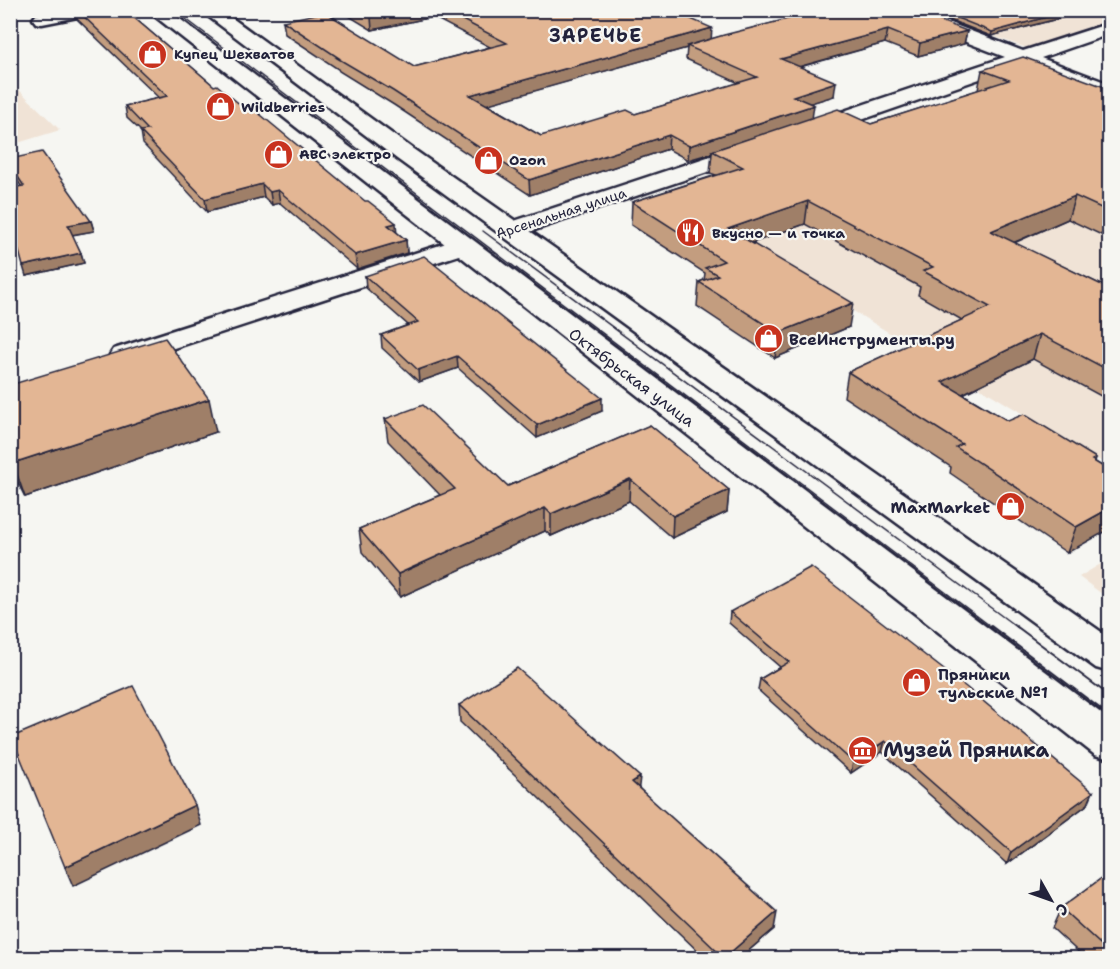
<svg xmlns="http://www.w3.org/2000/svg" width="1120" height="969" font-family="'Shantell Sans',sans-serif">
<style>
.built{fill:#f0e3d6}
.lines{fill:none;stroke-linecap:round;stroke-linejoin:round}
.minor-casing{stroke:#22223b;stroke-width:5}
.major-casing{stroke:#22223b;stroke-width:5}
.minor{fill:#f6f6f2;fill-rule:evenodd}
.major{fill:#f6f6f2;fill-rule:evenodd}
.tram-far1{stroke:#22223b;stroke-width:1.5}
.tram{stroke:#22223b;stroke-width:2}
.wall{fill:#c39d7f;stroke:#22223b;stroke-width:1.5;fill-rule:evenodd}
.shaded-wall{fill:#9f7f68;stroke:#22223b;stroke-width:1.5}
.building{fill:#e3b694;stroke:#22223b;stroke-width:1.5}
.labels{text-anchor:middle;stroke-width:4.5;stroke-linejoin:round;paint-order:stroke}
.far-poi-label{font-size:14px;font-weight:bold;fill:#22223b;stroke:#f6f6f2;text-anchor:start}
.far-street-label{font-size:14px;fill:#22223b;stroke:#f6f6f2}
.poi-label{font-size:16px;font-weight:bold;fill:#22223b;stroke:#f6f6f2;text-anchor:start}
.street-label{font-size:16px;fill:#22223b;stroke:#f6f6f2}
.far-district-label{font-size:18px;font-weight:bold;letter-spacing:1.5px;fill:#22223b;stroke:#f6f6f2}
.near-poi-label{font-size:20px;font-weight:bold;fill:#22223b;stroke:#f6f6f2;text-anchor:start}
</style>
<rect width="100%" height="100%" fill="#f6f6f2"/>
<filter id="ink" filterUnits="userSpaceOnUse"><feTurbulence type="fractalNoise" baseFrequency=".0167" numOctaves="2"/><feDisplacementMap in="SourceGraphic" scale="12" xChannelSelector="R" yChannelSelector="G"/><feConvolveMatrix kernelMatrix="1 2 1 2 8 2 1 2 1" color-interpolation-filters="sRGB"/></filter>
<g filter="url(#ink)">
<g class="built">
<path d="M924,11H1109V34L1046,55Z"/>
<path d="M10,82H11L60,130L11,145Z"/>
<path d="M1109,108V466L665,197Z"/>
<path d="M1109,559V599L1079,577Z"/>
</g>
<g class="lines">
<defs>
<g id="minor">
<path d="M58,10H96L93,14L42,24L36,23L33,19L36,15Z"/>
<path d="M890,10H916L1023,51L1110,23V34L1041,58L1110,84V97L1023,64L818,135L810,136L802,135L799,130L802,125L1005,57L893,14Z"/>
<path d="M753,142L761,144L764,149L761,154L520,235L511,237L502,235L499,230L502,225Z"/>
<path d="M462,238L471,241L475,246L471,251L134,361L124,364L114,361L110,355L114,349Z"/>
</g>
<g id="major">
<path d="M147,10H168L1110,720V759L1095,755Z"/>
<path d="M200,10H221L413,149L1110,638V672L1096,668L397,159Z"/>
</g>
</defs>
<use href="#minor" class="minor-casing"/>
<use href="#major" class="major-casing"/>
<use href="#minor" class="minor"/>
<use href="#major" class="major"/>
<g class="tram-far1">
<path d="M174,10L993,628"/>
<path d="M483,231L1018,628"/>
</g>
<g class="tram">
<path d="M991,626L1110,716"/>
<path d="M1016,626L1110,696"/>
</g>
</g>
<g class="wall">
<path d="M75,10H125L214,86L243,107L406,240L407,253L357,269L280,203L272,205L264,197L207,212L143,144L141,131L127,118L125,106L159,98L77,19Z"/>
<path d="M339,10H670L711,39L823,10L967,31L964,44L918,56L885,43L800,67L834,96L810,103L812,118L871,124L978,90L982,70L1110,89V239L1068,219L1014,243L1110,289V401L1033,359L963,394L1008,421L1096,458L1095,462L1110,471L1067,553L950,473L951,467L844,397L848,372L962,320L918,295L920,287L805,224L752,243L849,327L775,358L697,306L699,282L704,280L705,273L631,225L632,202L716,175L710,173L712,153L688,160L668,149L530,195L394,105L339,71L338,69L285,34L283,21L414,67L490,47L433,17L372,30ZM687,48L686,59L739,83L635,114L541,136L487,104Z"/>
<path d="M924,10H1074L1073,15L991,36Z"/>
<path d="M1083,10H1110V19Z"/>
<path d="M10,159L91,221L94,231L72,235L81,253L84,263L26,276L21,186L10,170Z"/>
<path d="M365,276L602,411L537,438L458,368L419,382L382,348L381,335L408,325L366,288Z"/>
<path d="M10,385L216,432L25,497L10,467Z"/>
<path d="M385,419L508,486L650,425L729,490L727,512L672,538L629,501L551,536L545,531L400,597L362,552L359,529L440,495L388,441Z"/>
<path d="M730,612L1088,804L1007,864L882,752L851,773L758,690L760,679L780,667L729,623Z"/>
<path d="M459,705L639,788L774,929L740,958H705L460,722Z"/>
<path d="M1110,872V958H1085L1052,928L1061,908Z"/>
</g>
<g class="shaded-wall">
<path d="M403,10H432L433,17L372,30L371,17Z"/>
<path d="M1072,10H1074L1073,15L991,36L992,32Z"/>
<path d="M712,28L711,41L687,46V48L471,109L470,95Z"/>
<path d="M888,30L885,43L780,72L781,59Z"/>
<path d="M967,31L964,44L918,56L920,43Z"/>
<path d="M836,82L834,96L792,109L793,96Z"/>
<path d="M814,105L812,119L712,151V153L688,160L689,146Z"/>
<path d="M669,135L668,149L530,195L529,180Z"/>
<path d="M262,184L264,197L207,212L205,199Z"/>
<path d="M278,190L280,203L272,205L270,192Z"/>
<path d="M1075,196L1068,219L985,255L991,231Z"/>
<path d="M808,201L805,224L726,252L728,229Z"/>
<path d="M91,221L94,231L71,235L68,225Z"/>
<path d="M396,223L397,236L388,225Z"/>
<path d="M406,240L407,253L357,269L355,255Z"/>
<path d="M81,253L84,263L26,276L23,266Z"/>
<path d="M853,303L849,327L775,358L778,333Z"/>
<path d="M1040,334L1033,359L936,407L942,382Z"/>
<path d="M457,356L458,368L419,382L418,370Z"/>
<path d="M602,398V411L537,438V425Z"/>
<path d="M209,399L216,432L25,497L13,463Z"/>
<path d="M630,479L629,501L551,536V514Z"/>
<path d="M729,490L727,512L672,538L673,516Z"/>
<path d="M545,508V531L400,597L398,574Z"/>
<path d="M1110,508V529L1067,553L1076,527Z"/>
<path d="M885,741L882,752L851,773L853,762Z"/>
<path d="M640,777L638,794L632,782Z"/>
<path d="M1093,792L1088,804L1007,864L1011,852Z"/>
<path d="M195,805L201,825L73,886L65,867Z"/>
<path d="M777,912L774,929L740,958H724Z"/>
</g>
<g class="building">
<path d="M77,10H125L214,86L217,85L243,107L250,106L365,201H368L396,223L388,225L406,240L355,255L278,190L270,192L262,184L205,199L140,131L148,130L125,106L167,96Z"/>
<path d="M359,10H403L371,17Z"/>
<path d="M443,10H670L712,28L470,95L541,136L627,110L635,114L757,77L687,46L724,35L823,10H912L967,31L920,43L888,30L781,59L836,82L793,96L814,105L689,146L669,135L529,180L393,91L337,58H339L283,21L325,12L414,67L507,43Z"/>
<path d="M937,10H1072L992,32Z"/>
<path d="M1023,57L1110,89V212L1075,196L991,231L1110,289V371L1040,334L942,382L1008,421L1024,414L1096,458L1092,460L1110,471V508L1076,527L956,447L962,444L848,372L990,307L923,271L933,267L808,201L728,229L853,303L778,333L699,282L718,275L705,268L724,261L632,202L743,167L712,151L838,109L871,124L1009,80L982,70Z"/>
<path d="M42,152L91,221L68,225L81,253L23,266L10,218V188L24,186L10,165V159Z"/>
<path d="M424,256L602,398L537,425L457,356L418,370L381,335L418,322L365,276Z"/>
<path d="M165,338L209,399L13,463L10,457V385Z"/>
<path d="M423,405L508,486L650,425L729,490L673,516L630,479L551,514L545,508L398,574L359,529L455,489L385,419Z"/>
<path d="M811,567L966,687L1093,792L1011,852L885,741L853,762L760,679L789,662L730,612Z"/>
<path d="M517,668L640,777L632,782L777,912L724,958L459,705Z"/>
<path d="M133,686L195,805L65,867L12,737Z"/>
<path d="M1110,872V953L1061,908Z"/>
</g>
</g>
<defs>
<symbol id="shop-disc" viewBox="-11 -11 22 22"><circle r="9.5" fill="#c8321e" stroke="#f6f6f2"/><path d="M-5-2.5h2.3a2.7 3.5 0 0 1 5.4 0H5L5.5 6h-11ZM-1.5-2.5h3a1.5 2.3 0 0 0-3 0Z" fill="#fff"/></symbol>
<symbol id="restaurant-disc" viewBox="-11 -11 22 22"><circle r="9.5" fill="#c8321e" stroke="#f6f6f2"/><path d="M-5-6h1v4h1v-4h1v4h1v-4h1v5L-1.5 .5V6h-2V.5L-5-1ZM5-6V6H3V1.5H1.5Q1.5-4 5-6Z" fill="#fff"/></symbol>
<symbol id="museum-disc" viewBox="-11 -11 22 22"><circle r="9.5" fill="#c8321e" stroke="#f6f6f2"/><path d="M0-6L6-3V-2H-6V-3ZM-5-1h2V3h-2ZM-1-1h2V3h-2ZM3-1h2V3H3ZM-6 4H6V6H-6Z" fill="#fff"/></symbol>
</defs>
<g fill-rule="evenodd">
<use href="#shop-disc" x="136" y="38" width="33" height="33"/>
<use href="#shop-disc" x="204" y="90" width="33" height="33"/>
<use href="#shop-disc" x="262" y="138" width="33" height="33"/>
<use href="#shop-disc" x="472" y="144" width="33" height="33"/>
<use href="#restaurant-disc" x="674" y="216" width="33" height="33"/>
<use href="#shop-disc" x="752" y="322" width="33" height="33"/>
<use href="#shop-disc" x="994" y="490" width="33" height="33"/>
<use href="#shop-disc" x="900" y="666" width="33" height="33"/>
<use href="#museum-disc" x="846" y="734" width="33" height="33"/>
</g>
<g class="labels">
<g class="far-poi-label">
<text x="174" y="59">Купец Шехватов</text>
<text x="241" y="112">Wildberries</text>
<text x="299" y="159">АВС электро</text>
<text x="509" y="165">Ozon</text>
<text x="712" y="238">Вкусно — и точка</text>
</g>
<g class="far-street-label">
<text transform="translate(561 213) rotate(-18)" y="5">Арсенальная улица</text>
</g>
<g class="poi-label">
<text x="789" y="345">ВсеИнструменты.ру</text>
<text x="990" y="513" text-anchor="end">MaxMarket</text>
<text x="938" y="680">Пряники<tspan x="938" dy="18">тульские №1</tspan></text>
</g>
<g class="street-label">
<text transform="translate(632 377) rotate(37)" y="6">Октябрьская улица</text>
</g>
<g class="far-district-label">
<text x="596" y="42">ЗАРЕЧЬЕ</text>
</g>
<g class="near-poi-label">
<text x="883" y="757">Музей Пряника</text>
</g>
</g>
<rect width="1120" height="969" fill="none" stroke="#f6f6f2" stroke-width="36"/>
<rect x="18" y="18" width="1084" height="933" fill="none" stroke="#22223b" stroke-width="2" filter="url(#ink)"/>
<g transform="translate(1051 900) rotate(130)" stroke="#f6f6f2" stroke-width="4.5" paint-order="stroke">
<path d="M0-4.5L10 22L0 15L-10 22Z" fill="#22223b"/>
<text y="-9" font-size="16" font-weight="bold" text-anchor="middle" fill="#22223b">С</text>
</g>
</svg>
